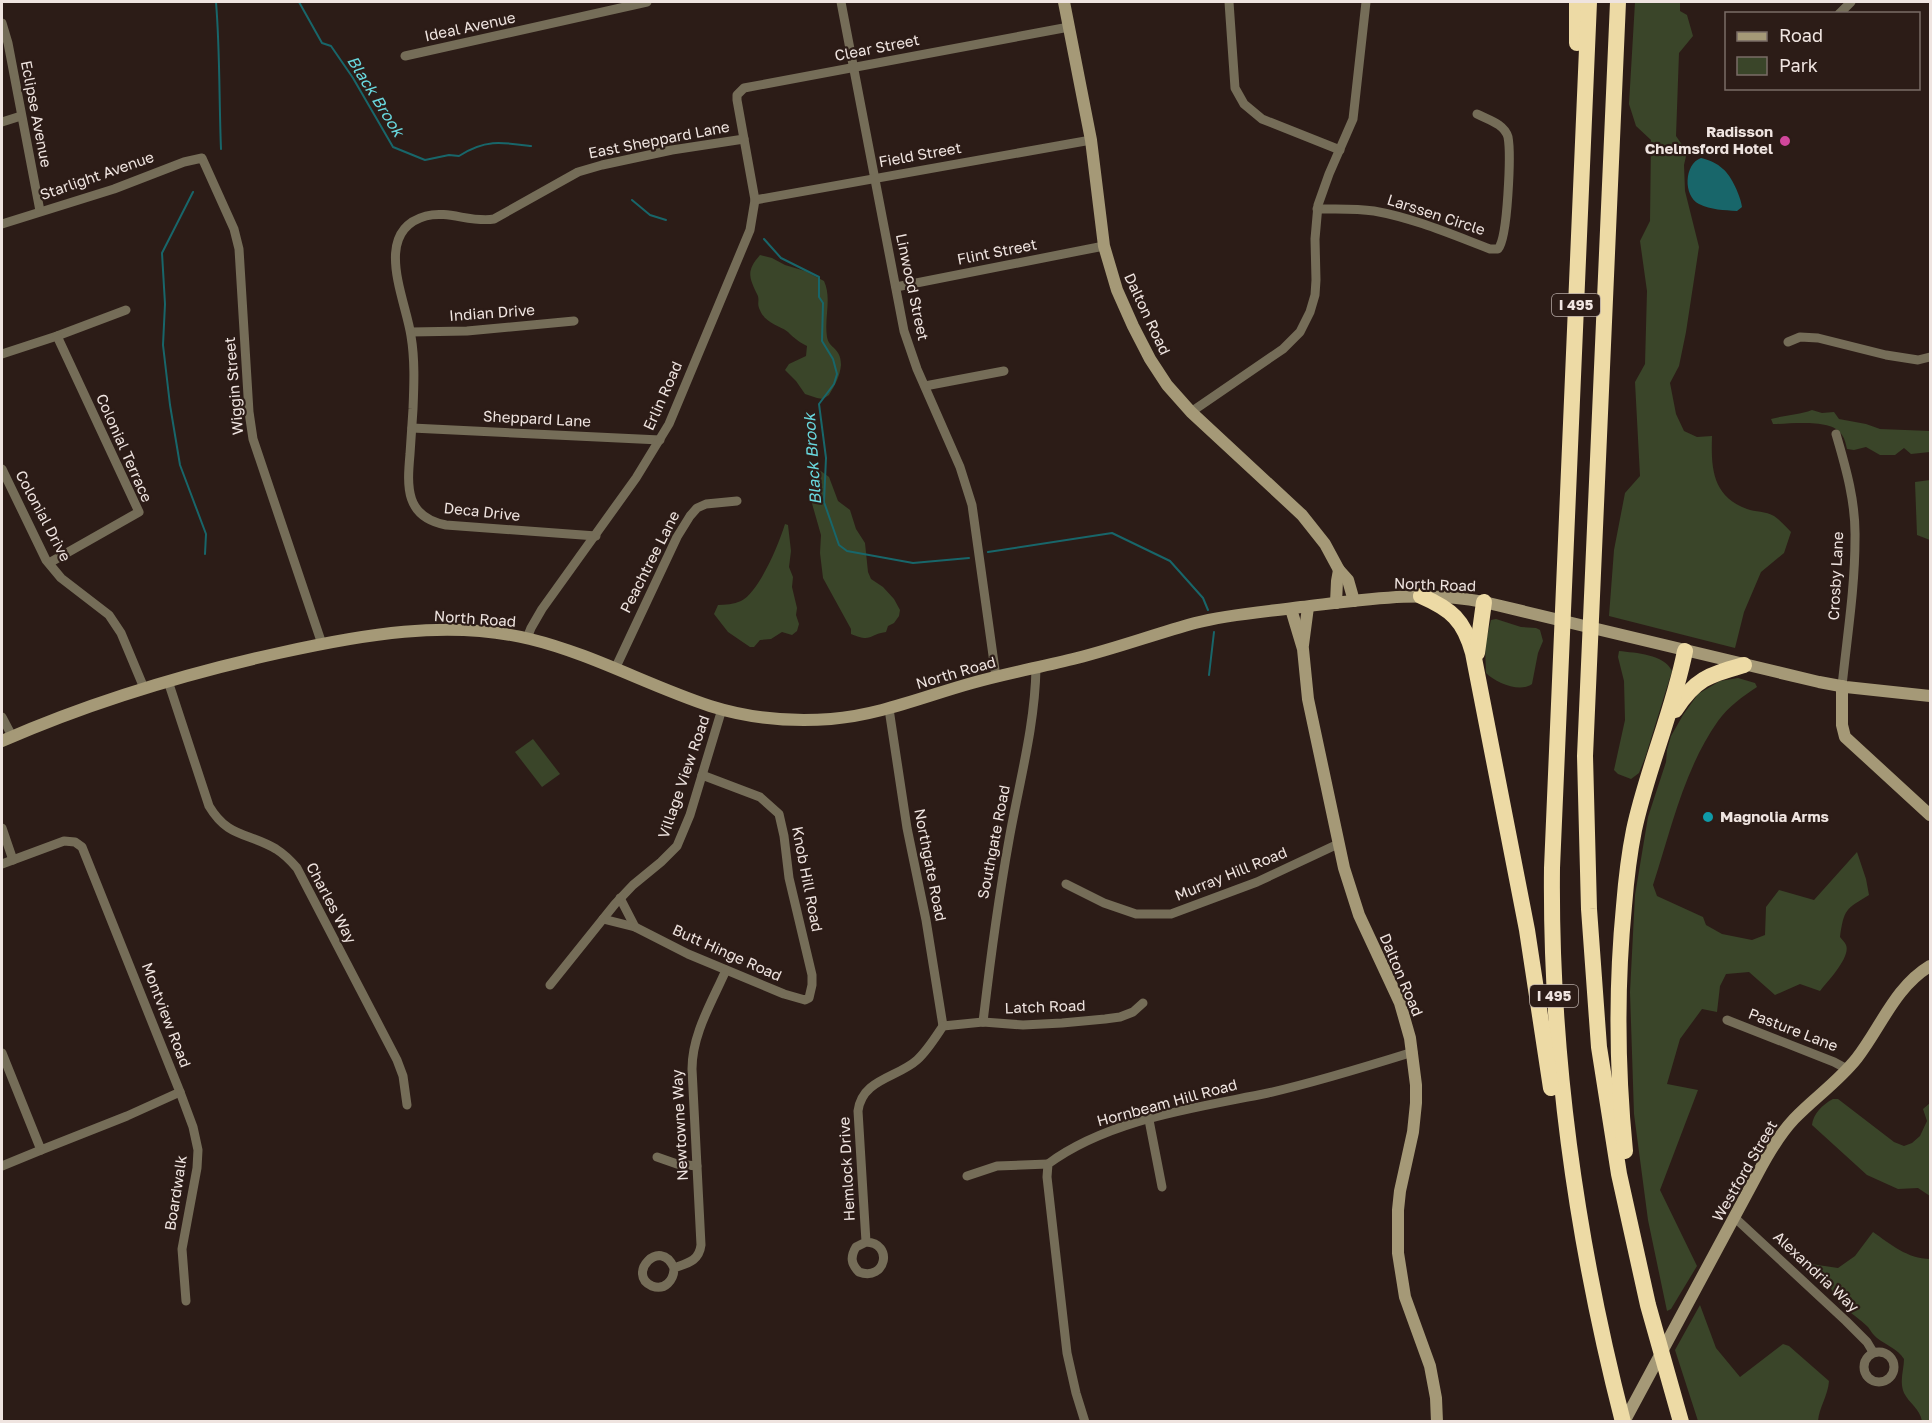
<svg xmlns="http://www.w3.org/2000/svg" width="1932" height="1423" font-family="'Golos Text',sans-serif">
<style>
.green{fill:#3a4529}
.water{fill:#18666a}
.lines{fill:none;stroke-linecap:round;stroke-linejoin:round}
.stream{stroke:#18666a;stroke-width:2}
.street{stroke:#756d58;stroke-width:9}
.secondary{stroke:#a59977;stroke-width:12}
.highway{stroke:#eddaa5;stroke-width:16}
.hotel-dot{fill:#d1479c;stroke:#2c1c17;stroke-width:2}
.culture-dot{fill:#0f9aa8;stroke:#2c1c17;stroke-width:2}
.labels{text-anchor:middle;stroke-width:4.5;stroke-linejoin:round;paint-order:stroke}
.shield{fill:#2c1c17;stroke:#b4a8a4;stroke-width:1.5}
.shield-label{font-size:14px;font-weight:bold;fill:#efe4e0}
.street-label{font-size:15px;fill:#efe4e0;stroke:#2c1c17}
.poi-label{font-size:15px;font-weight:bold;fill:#efe4e0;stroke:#2c1c17;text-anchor:end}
.water-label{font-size:16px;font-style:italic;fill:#69d8de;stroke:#2c1c17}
</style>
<rect width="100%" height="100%" fill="#2c1c17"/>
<g class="green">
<path d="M1635,2H1680V11L1687,15L1693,36L1679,53L1676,136L1687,152L1684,165L1685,191L1699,247L1686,332L1679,366L1670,383L1676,414L1684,431L1697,437L1712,436C1711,468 1712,496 1747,509C1755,512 1766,511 1774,516C1780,520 1786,527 1791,532L1784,553L1761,572L1744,612L1735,648L1609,616L1614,550L1625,493L1640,476L1635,382L1645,364L1647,291L1640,241L1650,221L1651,140L1636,126L1629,104Z"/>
<path d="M760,255L772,258L785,265L805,271L824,281C832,298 824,318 827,337C829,349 841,347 841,365C840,376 835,385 829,395L823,399L817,398L805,394L796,381L785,370L789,364L806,356L807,346C799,342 794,338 788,332C777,324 765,324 759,308C757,303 760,299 757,294C749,277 746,271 760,255Z"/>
<path d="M1812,410L1822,413L1834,412L1839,419L1866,424L1880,429L1930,431V452L1911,454L1904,448L1895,455H1880L1866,447L1854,450L1847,449C1846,445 1845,439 1842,435C1833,418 1790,424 1773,424L1771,419C1785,415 1799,415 1812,410Z"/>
<path d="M818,469L829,477L838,501L850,510L856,529L865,543L868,572L871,579L883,587L894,599L900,610L899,616L894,623L888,626L886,632C869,634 872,643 851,634V629L823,578L820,553L821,535L811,500L810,480L813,471Z"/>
<path d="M1930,480V540L1917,535L1915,482Z"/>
<path d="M785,524L788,525L791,551L789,567L793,577L792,587L797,608L796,615L799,624L797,631L792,635L782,632L771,639L760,640L754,647H750L728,632L714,614L718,605C725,605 734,604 741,601C759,592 779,544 785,524Z"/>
<path d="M1496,619L1521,627L1536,628L1540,630L1543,641L1538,653L1532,684C1520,693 1496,683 1486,673L1485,645L1491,620Z"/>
<path d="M1619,651C1636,653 1664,654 1672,671L1645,758L1639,773L1631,779L1618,774L1614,770L1625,720L1624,681L1618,657Z"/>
<path d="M1738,678L1755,683L1757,687C1743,696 1728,707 1718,721C1684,769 1671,830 1653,885L1657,896L1703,917L1706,925L1722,934L1752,940L1765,935L1766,907L1779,890L1814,900L1857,852L1866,879L1869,895C1846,909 1844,909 1840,937C1842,940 1845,942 1846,945C1851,957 1828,981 1820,991L1800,984L1775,995L1749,972L1726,974L1720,986L1717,1012L1702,1009L1680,1039L1667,1084L1698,1090L1660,1190L1697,1266L1671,1309L1667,1311L1648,1220L1634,1114L1630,992L1635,895L1648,817L1666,762L1667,750L1671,736L1683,715L1698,694L1720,681Z"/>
<path d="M533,739L560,774L542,787L515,752Z"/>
<path d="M1833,1099H1838L1894,1142L1904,1146L1912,1143L1920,1136L1927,1121L1923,1109L1930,1103V1196L1918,1188L1898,1189L1867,1175L1812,1125C1813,1114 1823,1104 1833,1099Z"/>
<path d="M1873,1232C1890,1244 1908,1259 1930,1259V1421H1922C1920,1409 1909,1403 1904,1393C1899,1381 1904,1370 1904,1359C1897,1348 1887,1346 1877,1338C1873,1335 1871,1331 1868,1327C1851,1310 1834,1307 1829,1280L1819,1275L1809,1267L1811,1264L1838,1268L1855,1256Z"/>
<path d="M1700,1305L1716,1348L1740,1377L1783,1344L1789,1346L1829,1381C1828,1396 1819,1407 1818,1421H1698L1675,1350Z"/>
</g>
<path class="water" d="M1701,158C1709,160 1717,163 1723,169C1731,175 1741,197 1742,207L1737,211C1724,210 1711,210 1699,204C1683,196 1684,164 1701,158Z"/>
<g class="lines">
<g class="stream">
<path d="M216,2C220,50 219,100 221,149"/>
<path d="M299,2L322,43L331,46L353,78L393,147L425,160L449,155L459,156C485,139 502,142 531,146"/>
<path d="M193,192L162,253L165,304L163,345L170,405L180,465L206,534L205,554"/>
<path d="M632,200L650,215L666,220"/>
<path d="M764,239L781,258L819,277V297L823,303L822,341L833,359L837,374L834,384L819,404L826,458L824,502L839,545L847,551L913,563L969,558"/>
<path d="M988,552L1112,533L1170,561L1203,598L1208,610"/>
<path d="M1209,675L1214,632"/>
</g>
<g class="street">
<path d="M841,2L904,331L917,369L960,467L972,505L996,677"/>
<path d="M1229,2L1235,88L1244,104L1262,119L1340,150"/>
<path d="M1839,14L1851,2"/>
<path d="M2,23L8,43L40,211"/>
<path d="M405,56L647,2"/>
<path d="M2,122L21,116"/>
<path d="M755,200L1091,140"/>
<path d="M1317,209C1336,209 1355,208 1374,211C1414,218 1453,235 1490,249H1498C1508,238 1511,153 1508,137C1504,124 1489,120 1477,114"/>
<path d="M2,224L114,189L184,162L202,158L234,229L239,249L249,412L253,439L322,644"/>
<path d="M896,287L1104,246"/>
<path d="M411,332L467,331L574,321"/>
<path d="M1788,342L1800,337L1818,338L1886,355L1918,360L1930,357"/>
<path d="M2,354L57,336L126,310"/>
<path d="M925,386L1004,371"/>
<path d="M1191,412L1283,349L1300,332L1310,312L1315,295L1316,280L1315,239L1318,205L1329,174L1353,119L1366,2"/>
<path d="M412,428L660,440"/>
<path d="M1836,434C1846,468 1856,503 1855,539C1855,588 1847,637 1842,686"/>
<path d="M2,469L46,560L61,578L109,615L121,633L144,688"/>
<path d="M596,536L446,525C405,517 407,487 410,454C411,439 412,424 413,409C414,384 415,360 411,336C406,300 371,231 426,216C448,210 471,223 494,219L578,172L602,165L672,150L744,139"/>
<path d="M49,563L139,512L57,336"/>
<path d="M527,638L531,628L542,609L636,478L669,424L750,230L755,200L737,100V95L744,88L1069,27"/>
<path d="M615,669L677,537L690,516L697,508L706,504L737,501"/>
<path d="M168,681L209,806C228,838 247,832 276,849C284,854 291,861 297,868L397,1060L403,1076L407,1105"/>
<path d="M889,709L907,828L926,920L943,1026"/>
<path d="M2,717L12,736"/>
<path d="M2,828L13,860"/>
<path d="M2,864L64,841L75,842L82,847L180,1092L127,1116L41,1150L2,1053"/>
<path d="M1066,884L1104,903L1136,914H1171L1257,882L1338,844"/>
<path d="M620,898L635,927"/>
<path d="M603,919L635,927L688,954L784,994L805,1000L809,998L812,985V975L789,878L784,836L779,814L760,797L702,775"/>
<path d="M550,985L615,904L633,885L661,862L677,846L690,815L722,709"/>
<path d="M1727,1020L1834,1062L1847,1069"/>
<path d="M983,1022C990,962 998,901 1009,840C1019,783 1035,726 1036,668"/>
<path d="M943,1026L983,1022L1023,1025L1062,1023L1105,1019L1120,1017L1133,1012L1143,1003"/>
<path d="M180,1092L193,1127L198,1150L197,1168L182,1249L186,1301"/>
<path d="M1149,1120L1162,1187"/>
<path d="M657,1157L677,1164L697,1166"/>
<path d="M2,1166L41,1150"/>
<path d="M967,1176L997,1166L1048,1164"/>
<path d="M1734,1217L1846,1321L1867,1342L1873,1352"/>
<path d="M866,1242C894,1243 886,1282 859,1272C851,1264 850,1257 856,1247L866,1242L858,1111C862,1079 897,1078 917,1060C927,1051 935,1038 943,1026"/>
<path d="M674,1268C674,1280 665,1291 652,1286C626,1275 660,1236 674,1268C688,1263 699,1261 701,1245L692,1069C692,1034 712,1002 726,970"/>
<circle cx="1879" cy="1367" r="15"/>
<path d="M1085,1422L1076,1393L1067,1353L1047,1177L1048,1164C1109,1119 1195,1108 1268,1093C1317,1082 1365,1067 1413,1052"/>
</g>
<g class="secondary">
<path d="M1064,2L1091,140L1104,246L1117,290L1133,326L1150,359L1167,385L1191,412L1302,515L1325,544L1339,570L1348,580L1354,601"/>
<path d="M1336,603L1337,581L1339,570"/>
<path d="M1291,609L1303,649L1308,699L1344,868L1359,915L1400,1003L1410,1038L1416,1085V1103L1413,1132L1400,1191L1398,1210V1253L1405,1297L1430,1366L1436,1398L1437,1422"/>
<path d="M1303,645L1308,607"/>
<path d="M1842,686V725L1845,737L1930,815"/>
<path d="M2,741C91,702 184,674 279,653C360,635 448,619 530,639C592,654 649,686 710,706C748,718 791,722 831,719C880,715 925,696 972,683C1007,673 1042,667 1077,658C1117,648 1155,634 1195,623C1230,614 1265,612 1301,607C1362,600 1423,590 1484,602L1819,682L1846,687L1930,696"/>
<path d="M1624,1422L1758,1173C1768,1154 1779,1135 1794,1119C1814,1098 1838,1082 1857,1058C1881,1027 1895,987 1930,966"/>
</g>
<g class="highway">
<path d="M1577,2V43"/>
<path d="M1589,2L1552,868C1550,1057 1576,1239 1623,1422"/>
<path d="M1618,2L1585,756L1589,909L1599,1047L1619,1174L1648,1305L1681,1422"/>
<path d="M1421,596C1451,609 1464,620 1473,653L1527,930L1551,1088"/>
<path d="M1477,653L1484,602"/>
<path d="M1675,710C1696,678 1709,675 1744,665"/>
<path d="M1625,1151C1617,1070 1616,988 1624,906C1626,881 1629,855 1634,830C1647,769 1673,712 1685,651"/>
</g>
</g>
<circle class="hotel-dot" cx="1785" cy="141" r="6"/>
<circle class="culture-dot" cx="1708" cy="817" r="6"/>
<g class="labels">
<g class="shield">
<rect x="1552" y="294" width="48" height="22" rx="4.5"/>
<rect x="1530" y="985" width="48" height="22" rx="4.5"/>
</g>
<g class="shield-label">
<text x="1576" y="310">I 495</text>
<text x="1554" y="1001">I 495</text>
</g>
<g class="street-label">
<text transform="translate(470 27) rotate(-12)" y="5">Ideal Avenue</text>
<text transform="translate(877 48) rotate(-11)" y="5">Clear Street</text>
<text transform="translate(36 114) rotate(79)" y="5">Eclipse Avenue</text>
<text transform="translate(659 140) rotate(-11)" y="5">East Sheppard Lane</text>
<text transform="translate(920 155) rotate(-10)" y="5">Field Street</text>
<text transform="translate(97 176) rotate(-19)" y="5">Starlight Avenue</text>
<text transform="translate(1436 215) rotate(18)" y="5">Larssen Circle</text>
<text transform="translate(997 252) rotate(-11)" y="5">Flint Street</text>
<text transform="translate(912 287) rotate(78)" y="5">Linwood Street</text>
<text transform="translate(492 313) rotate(-4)" y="5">Indian Drive</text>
<text transform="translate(1147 314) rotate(65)" y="5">Dalton Road</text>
<text transform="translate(234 386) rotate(-95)" y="5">Wiggin Street</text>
<text transform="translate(663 396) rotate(-66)" y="5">Erlin Road</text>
<text transform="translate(537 419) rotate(3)" y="5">Sheppard Lane</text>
<text transform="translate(124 448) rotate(66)" y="5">Colonial Terrace</text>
<text transform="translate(482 512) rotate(6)" y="5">Deca Drive</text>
<text transform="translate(43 516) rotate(62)" y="5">Colonial Drive</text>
<text transform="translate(650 562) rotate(-63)" y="5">Peachtree Lane</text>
<text transform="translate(1836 576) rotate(-87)" y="5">Crosby Lane</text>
<text transform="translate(1435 585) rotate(2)" y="5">North Road</text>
<text transform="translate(475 619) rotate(4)" y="5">North Road</text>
<text transform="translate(956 673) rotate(-16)" y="5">North Road</text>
<text transform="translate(684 777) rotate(-71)" y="5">Village View Road</text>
<text transform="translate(994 842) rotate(-79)" y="5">Southgate Road</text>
<text transform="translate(930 865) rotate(79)" y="5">Northgate Road</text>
<text transform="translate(1231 874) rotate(-22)" y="5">Murray Hill Road</text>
<text transform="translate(807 879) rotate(79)" y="5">Knob Hill Road</text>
<text transform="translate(331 903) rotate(62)" y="5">Charles Way</text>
<text transform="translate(727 953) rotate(24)" y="5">Butt Hinge Road</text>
<text transform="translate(1401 975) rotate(67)" y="5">Dalton Road</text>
<text transform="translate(1045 1007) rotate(-2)" y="5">Latch Road</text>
<text transform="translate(166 1015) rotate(69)" y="5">Montview Road</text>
<text transform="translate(1793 1030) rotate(21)" y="5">Pasture Lane</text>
<text transform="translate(1167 1103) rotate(-15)" y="5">Hornbeam Hill Road</text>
<text transform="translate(680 1125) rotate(-93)" y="5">Newtowne Way</text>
<text transform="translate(847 1169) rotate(-93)" y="5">Hemlock Drive</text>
<text transform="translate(1745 1171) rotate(-60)" y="5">Westford Street</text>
<text transform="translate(176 1193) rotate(-81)" y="5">Boardwalk</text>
<text transform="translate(1816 1272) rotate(43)" y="5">Alexandria Way</text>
</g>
<g class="poi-label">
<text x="1773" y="137">Radisson<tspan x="1773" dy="17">Chelmsford Hotel</tspan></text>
<text x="1720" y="822" text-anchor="start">Magnolia Arms</text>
</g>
<g class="water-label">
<text transform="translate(376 96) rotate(58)" y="6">Black Brook</text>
<text transform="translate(812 459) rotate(-94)" y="6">Black Brook</text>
</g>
</g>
<rect width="1932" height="1423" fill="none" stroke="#efe4e0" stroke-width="6"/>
<rect x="1725" y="12" width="195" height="78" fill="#2c1c17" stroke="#7a6c67" stroke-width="1.5"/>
<rect x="1737" y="32" width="30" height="9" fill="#a59977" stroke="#7a6c67" stroke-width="1.5"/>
<text x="1779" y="42" font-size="18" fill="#efe4e0">Road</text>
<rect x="1737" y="57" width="30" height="18" fill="#3a4529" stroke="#7a6c67" stroke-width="1.5"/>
<text x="1779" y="72" font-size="18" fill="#efe4e0">Park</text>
</svg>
